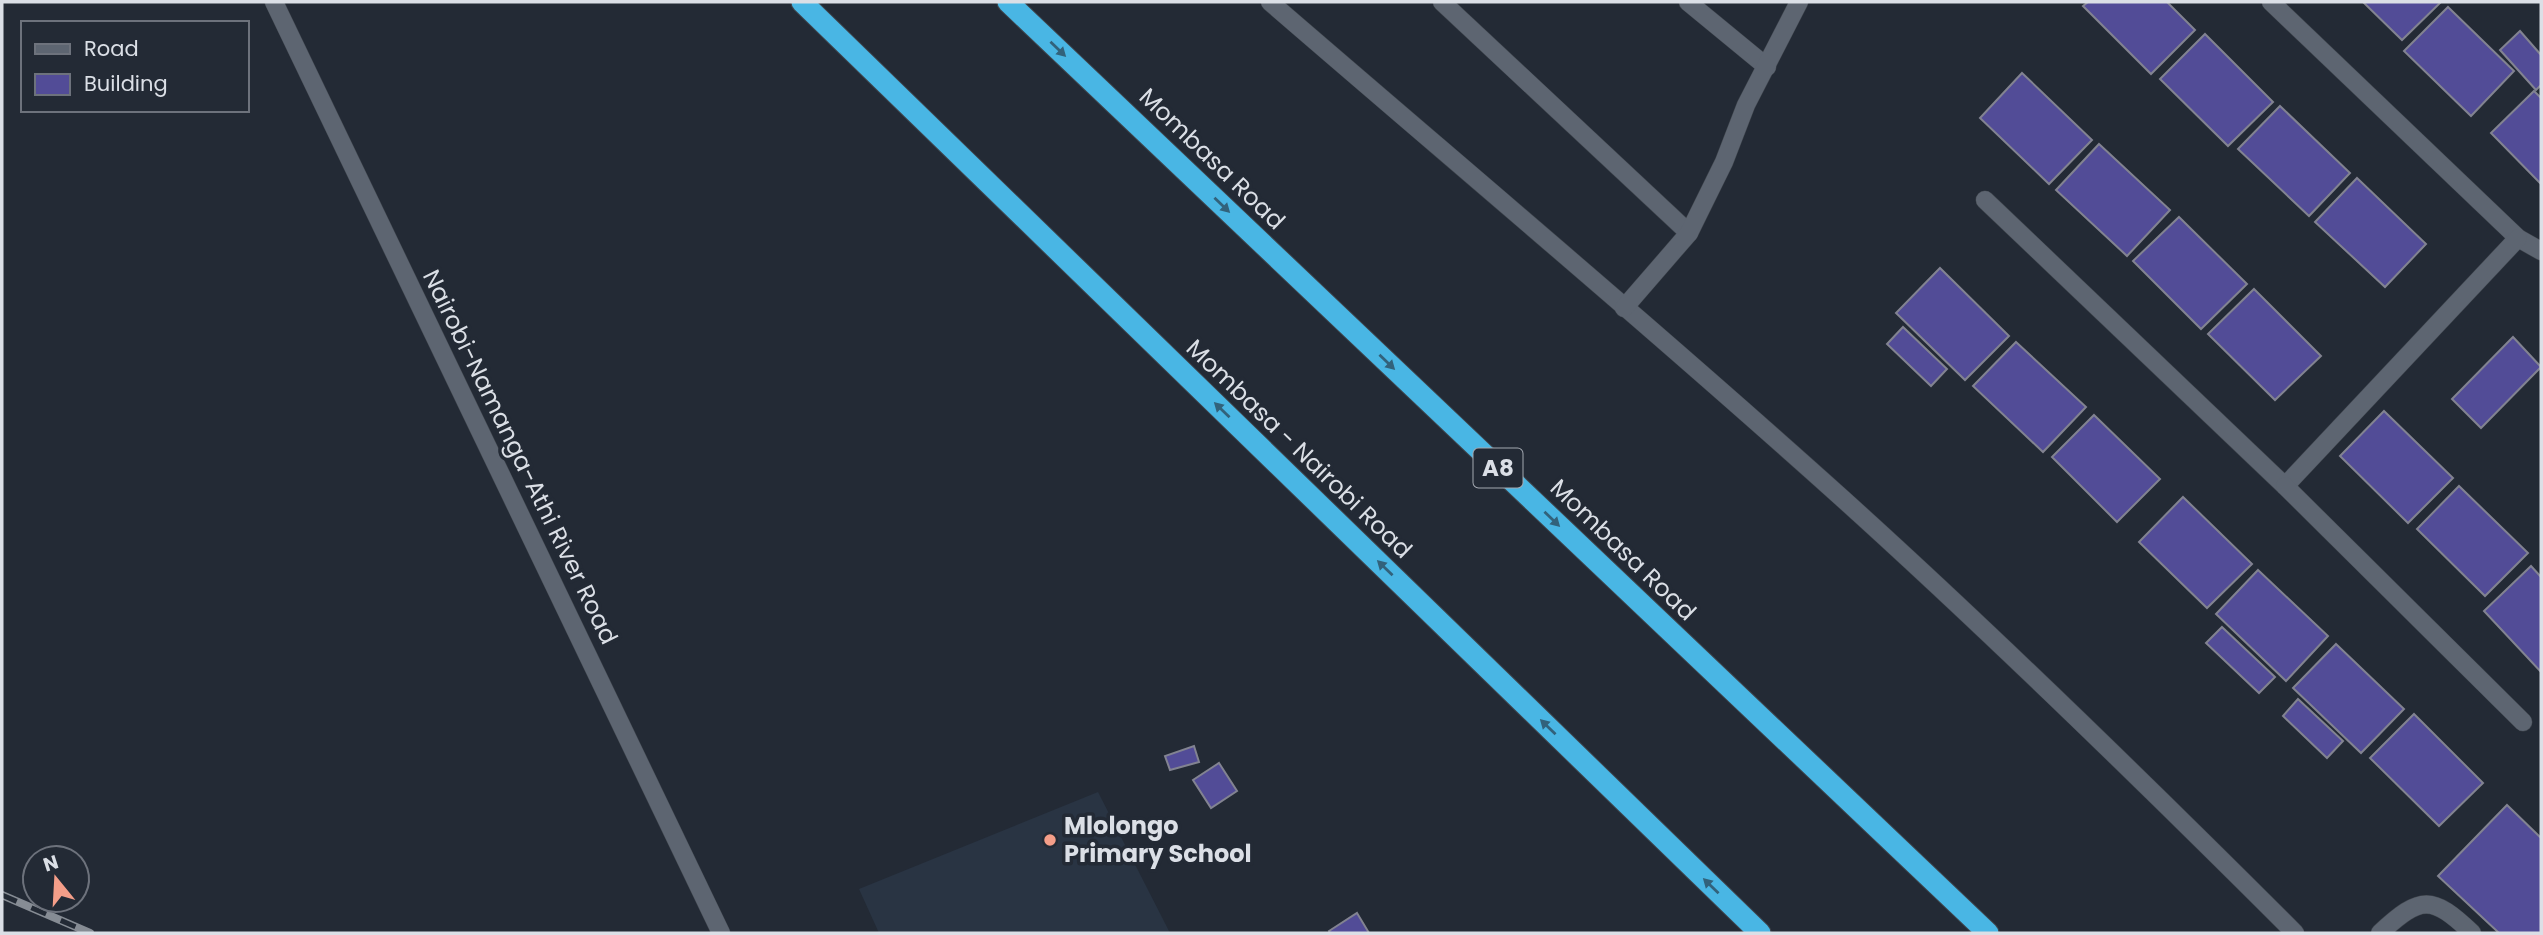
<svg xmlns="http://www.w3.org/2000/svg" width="2543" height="935" font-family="Poppins,sans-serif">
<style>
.built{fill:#293443}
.building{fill:#524c97;stroke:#828391;stroke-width:2}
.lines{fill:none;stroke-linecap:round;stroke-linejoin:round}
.minor-casing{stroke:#3e444c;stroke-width:19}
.highway-casing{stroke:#3e444c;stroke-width:23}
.minor{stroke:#5d6571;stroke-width:18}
.highway{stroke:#49b6e4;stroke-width:21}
.rail-casing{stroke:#868c94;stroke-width:8}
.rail{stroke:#232a35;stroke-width:5;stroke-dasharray:16;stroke-linecap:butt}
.oneway{fill:#32627b}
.poi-dot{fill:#f49e89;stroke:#232a35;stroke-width:2.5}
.labels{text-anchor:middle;stroke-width:7;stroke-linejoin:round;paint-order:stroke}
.shield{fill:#232a35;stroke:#a4a9b1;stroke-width:2}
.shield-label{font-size:23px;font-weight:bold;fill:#dbdfe6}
.street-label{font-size:24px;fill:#dbdfe6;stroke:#232a35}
.poi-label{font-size:24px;font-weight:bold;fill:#dbdfe6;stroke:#232a35;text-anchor:start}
</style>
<rect width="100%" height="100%" fill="#232a35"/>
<path class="built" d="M1098,792L1170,933H879L859,889Z"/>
<g class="building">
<path d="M2088,2H2167L2195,30L2151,74L2083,6Z"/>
<path d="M2363,2H2441L2402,40Z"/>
<path d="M2448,7L2514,71L2471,116L2404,51Z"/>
<path d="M2520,31L2541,55V85L2536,90L2500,50Z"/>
<path d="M2205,34L2273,102L2228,146L2160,79Z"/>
<path d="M2022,73L2092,140L2049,184L1980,118Z"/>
<path d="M2534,91L2541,98V184L2491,133Z"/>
<path d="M2280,106L2350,173L2309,216L2238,149Z"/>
<path d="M2099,144L2170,210L2127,256L2056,190Z"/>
<path d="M2357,178L2426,244L2385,287L2315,222Z"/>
<path d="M2179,217L2247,284L2201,329L2133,261Z"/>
<path d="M1940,268L2009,336L1965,380L1896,313Z"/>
<path d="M2254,289L2321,356L2275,400L2208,334Z"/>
<path d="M1903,327L1947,369L1931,386L1887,344Z"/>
<path d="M2513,337L2541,367L2481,428L2452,399Z"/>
<path d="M2016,342L2086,407L2043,452L1973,386Z"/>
<path d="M2384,411L2453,478L2408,523L2340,456Z"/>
<path d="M2094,415L2160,479L2117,522L2052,457Z"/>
<path d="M2459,486L2528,553L2485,596L2417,529Z"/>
<path d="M2183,497L2252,564L2207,608L2139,542Z"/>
<path d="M2531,566L2541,577V672L2484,611Z"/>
<path d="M2258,570L2328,636L2286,681L2216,614Z"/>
<path d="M2222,627L2275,677L2259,693L2206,643Z"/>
<path d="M2336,644L2404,709L2361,753L2293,688Z"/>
<path d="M2298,699L2343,741L2327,758L2283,716Z"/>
<path d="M2414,714L2483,783L2439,826L2370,758Z"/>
<path d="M1194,746L1199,762L1170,770L1165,756Z"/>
<path d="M1219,763L1237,791L1211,808L1193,780Z"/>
<path d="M2507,805L2541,838V933H2499L2438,876Z"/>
<path d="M1357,913L1369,933H1330L1329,931Z"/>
</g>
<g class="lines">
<defs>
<g id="minor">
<path d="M274,2L721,933"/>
<path d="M1270,2C1461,167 1655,330 1843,499C1998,639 2147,785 2295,933"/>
<path d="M1442,2L1689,233"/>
<path d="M1688,2L1767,67"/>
<path d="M2271,2L2518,238L2541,251"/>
<path d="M1985,200L2285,486L2518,238"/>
<path d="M1624,308L1689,233L1724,162L1746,105L1799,2"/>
<path d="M2285,486L2523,722"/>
<path d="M2380,933C2421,895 2432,895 2472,933"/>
</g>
<g id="highway">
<path d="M802,2L1760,933"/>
<path d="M1008,2L1988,933"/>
</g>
</defs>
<use href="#minor" class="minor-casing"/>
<use href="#highway" class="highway-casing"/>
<use href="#minor" class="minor"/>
<use href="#highway" class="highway"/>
<defs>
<path id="rail" d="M2,895L90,933"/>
</defs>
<use href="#rail" class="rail-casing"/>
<use href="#rail" class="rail"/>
</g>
<defs><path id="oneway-solid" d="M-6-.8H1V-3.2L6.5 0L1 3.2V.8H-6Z" transform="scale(1.75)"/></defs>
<g class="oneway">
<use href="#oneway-solid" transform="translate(1058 49) rotate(44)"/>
<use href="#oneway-solid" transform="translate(1222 205) rotate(44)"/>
<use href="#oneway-solid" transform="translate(1387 362) rotate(44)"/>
<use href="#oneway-solid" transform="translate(1222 410) rotate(-136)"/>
<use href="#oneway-solid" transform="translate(1552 519) rotate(44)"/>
<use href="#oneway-solid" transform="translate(1385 568) rotate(-136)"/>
<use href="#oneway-solid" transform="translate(1548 727) rotate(-136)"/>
<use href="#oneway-solid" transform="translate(1711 886) rotate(-136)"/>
</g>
<circle class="poi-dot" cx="1050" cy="840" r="7"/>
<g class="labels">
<rect class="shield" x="1473.5" y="448.5" width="49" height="39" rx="5"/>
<g class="shield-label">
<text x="1498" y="476">A8</text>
</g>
<g class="street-label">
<text transform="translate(1212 159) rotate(44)" y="8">Mombasa Road</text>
<text transform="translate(1299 449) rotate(44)" y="8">Mombasa - Nairobi Road</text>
<text transform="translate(520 457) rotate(64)" y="8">Nairobi-Namanga-Athi River Road</text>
<text transform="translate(1623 550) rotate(44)" y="8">Mombasa Road</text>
</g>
<g class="poi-label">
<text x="1064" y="834">Mlolongo<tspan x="1064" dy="28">Primary School</tspan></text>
</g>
</g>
<rect width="2543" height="935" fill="none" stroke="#dbdfe6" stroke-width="7"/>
<rect x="21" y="21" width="228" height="91" fill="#232a35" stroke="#6d727c" stroke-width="2"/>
<rect x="35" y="44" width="35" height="10" fill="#5d6571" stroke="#6d727c" stroke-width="2"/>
<text x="84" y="56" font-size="21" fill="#dbdfe6">Road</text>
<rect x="35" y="74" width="35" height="21" fill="#524c97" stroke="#6d727c" stroke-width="2"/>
<text x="84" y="91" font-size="21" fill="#dbdfe6">Building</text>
<g transform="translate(56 879) rotate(342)"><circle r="33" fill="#232a35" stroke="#6d727c" stroke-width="2"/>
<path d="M0-5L12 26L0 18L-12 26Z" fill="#f49e89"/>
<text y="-10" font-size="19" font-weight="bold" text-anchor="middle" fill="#dbdfe6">N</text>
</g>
</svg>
